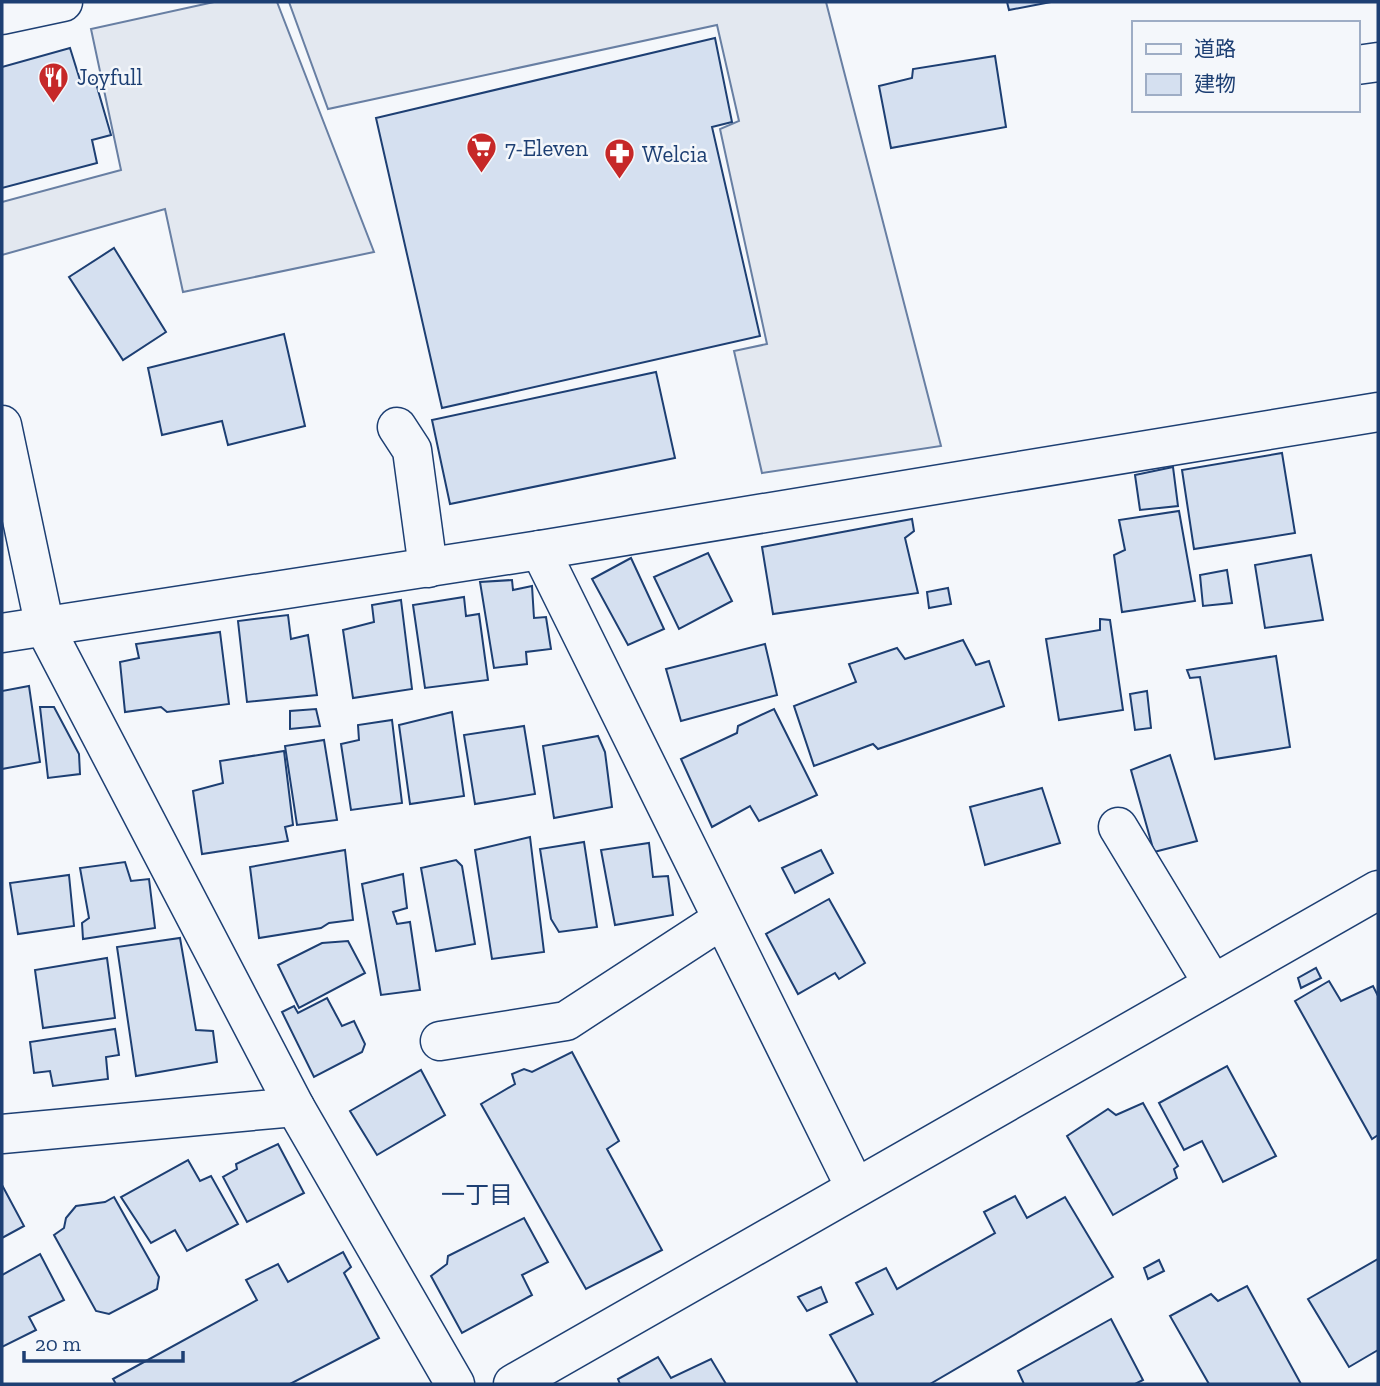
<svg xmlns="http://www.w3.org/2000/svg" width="1380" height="1386" font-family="'Zilla Slab','Noto Sans JP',serif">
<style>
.parking{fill:#e3e8f0;stroke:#687fa3;stroke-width:2}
.building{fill:#d5e0f0;stroke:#1d3f73;stroke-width:2}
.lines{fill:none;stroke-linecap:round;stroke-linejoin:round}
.minor-casing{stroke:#1d3f73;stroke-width:41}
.primary-casing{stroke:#1d3f73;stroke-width:41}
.minor{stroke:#f4f7fb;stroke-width:38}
.primary{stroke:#f4f7fb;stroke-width:38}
.labels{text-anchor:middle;stroke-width:5;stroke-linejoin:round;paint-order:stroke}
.poi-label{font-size:23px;fill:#1d3f73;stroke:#f4f7fb;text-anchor:start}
.neighbourhood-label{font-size:24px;fill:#1d3f73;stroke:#f4f7fb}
</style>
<rect width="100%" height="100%" fill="#f4f7fb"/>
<g class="parking">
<path d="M214,2H277L374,252L183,292L165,209L2,255V202L121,170L91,29Z"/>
<path d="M289,2H826L941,446L762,473L734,351L767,344L720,129L739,121L717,25L328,109Z"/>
</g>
<g class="building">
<path d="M1007,2H1051L1009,10Z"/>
<path d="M715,38L732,122L712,127L760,336L442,408L376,118Z"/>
<path d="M70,48L80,80H95L111,135L92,140L97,163L2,188V67Z"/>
<path d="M995,56L1006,127L891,148L879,86L912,78L913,69Z"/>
<path d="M114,248L166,332L123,360L69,277Z"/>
<path d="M284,334L305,426L228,445L222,421L162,435L148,368Z"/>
<path d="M656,372L675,458L450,504L432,420Z"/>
<path d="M1282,453L1295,533L1194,549L1182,470Z"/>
<path d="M1173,467L1178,506L1140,510L1135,475Z"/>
<path d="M1179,511L1195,601L1122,612L1114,555L1125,550L1119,520Z"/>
<path d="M912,519L914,531L905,538L918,593L773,614L762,547Z"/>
<path d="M708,553L732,601L679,629L654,577Z"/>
<path d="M1311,555L1323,620L1265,628L1255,565Z"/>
<path d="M631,558L664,629L628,645L592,579Z"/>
<path d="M1227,570L1232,603L1203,606L1200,575Z"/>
<path d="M512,580L513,590L532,586L534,618L546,617L551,649L526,652L527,664L494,668L480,582Z"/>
<path d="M948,588L951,604L929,608L927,592Z"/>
<path d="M464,597L466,616L479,614L488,680L425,688L413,605Z"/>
<path d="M401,600L412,689L353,698L343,630L374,622L372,605Z"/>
<path d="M288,615L291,639L308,635L317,695L247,702L238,621Z"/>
<path d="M1100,619L1110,620L1123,710L1059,720L1046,639L1100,630Z"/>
<path d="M220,632L229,704L167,712L161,707L125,712L120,662L139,658L136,644Z"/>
<path d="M963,640L976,665L989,661L1004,706L878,749L873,744L814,766L794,706L856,682L849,664L897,648L905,659Z"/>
<path d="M765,644L777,695L681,721L666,669Z"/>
<path d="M1276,656L1290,747L1215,759L1200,677L1190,678L1187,670Z"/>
<path d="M29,686L40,762L2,769V691Z"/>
<path d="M1147,691L1151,728L1135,730L1130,694Z"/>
<path d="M40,707H54L79,754L80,774L48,778Z"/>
<path d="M316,709L320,726L290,729V711Z"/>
<path d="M774,709L817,795L759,821L750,806L712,827L681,759L737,733L738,726Z"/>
<path d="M452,712L464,796L410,804L399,725Z"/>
<path d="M392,720L402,803L351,810L341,744L359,740L358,725Z"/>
<path d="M524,726L535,794L475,804L464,735Z"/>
<path d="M598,736L605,752L612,807L554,818L543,746Z"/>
<path d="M324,740L337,820L297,825L285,746Z"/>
<path d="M284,751L293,825L285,827L288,841L202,854L193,791L223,783L220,761Z"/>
<path d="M1170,755L1197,841L1154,852L1131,770Z"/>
<path d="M1042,788L1060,843L985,865L970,807Z"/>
<path d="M530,837L544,952L492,959L475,850Z"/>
<path d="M584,842L597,927L559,932L551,919L540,849Z"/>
<path d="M649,843L653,877L668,876L673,915L615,925L601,850Z"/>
<path d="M345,850L353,920L329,923L321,928L259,938L250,867Z"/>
<path d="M821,850L833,873L795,893L782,868Z"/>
<path d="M456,860L462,866L475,944L436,951L421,868Z"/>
<path d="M125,862L131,881L149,879L155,928L83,939L82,923L89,918L80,868Z"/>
<path d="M403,874L407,908L393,912L397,924L410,922L420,990L381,995L362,884Z"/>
<path d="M69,875L74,926L18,934L10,883Z"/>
<path d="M829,899L865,963L839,979L835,973L798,994L766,934Z"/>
<path d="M180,938L196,1030L213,1031L217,1062L136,1076L117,947Z"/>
<path d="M348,941L365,973L299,1008L278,965L322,943Z"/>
<path d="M107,958L115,1018L43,1028L35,970Z"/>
<path d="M1316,968L1321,978L1301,988L1298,978Z"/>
<path d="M1329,981L1341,1001L1373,986L1378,996V1135L1372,1139L1295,1001Z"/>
<path d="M327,998L342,1026L354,1021L365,1044L362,1052L314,1077L282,1012L294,1006L298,1013Z"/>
<path d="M115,1029L119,1055L106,1057L108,1079L53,1086L50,1071L34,1073L30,1042Z"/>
<path d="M572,1052L619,1141L607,1149L662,1250L586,1289L481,1104L515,1084L512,1074L524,1069L532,1072Z"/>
<path d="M1227,1066L1276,1156L1223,1182L1202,1141L1184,1150L1159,1103Z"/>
<path d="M421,1070L445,1115L377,1155L350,1111Z"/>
<path d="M1143,1103L1178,1166L1174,1169L1177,1178L1113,1215L1067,1136L1108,1109L1116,1115Z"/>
<path d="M278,1144L304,1193L247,1222L223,1177L237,1169L236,1164Z"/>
<path d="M188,1160L200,1181L211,1176L238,1224L187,1251L175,1230L151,1243L121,1197Z"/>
<path d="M2,1185L24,1226L2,1238Z"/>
<path d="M1015,1196L1027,1218L1065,1197L1113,1277L930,1384H858L830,1335L873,1314L856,1283L886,1268L897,1289L995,1233L984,1212Z"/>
<path d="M114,1197L159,1277L157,1289L109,1314L96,1311L54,1235L64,1228L66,1218L76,1206L105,1202Z"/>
<path d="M524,1218L548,1262L522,1275L532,1295L462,1333L431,1276L447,1264L448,1256Z"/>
<path d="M343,1252L351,1267L344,1273L379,1338L290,1384H116L113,1379L257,1300L246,1280L278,1264L288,1282Z"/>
<path d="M40,1254L64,1300L29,1317L36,1330L2,1347V1275Z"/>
<path d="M1378,1259V1350L1349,1367L1308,1299Z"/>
<path d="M1159,1260L1164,1271L1148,1279L1144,1268Z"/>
<path d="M1247,1286L1301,1384H1209L1170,1316L1211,1294L1218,1301Z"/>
<path d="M821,1287L827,1302L807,1311L798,1297Z"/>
<path d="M1111,1319L1143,1380L1135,1384H1024L1018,1371Z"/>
<path d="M658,1357L671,1378L711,1359L726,1384H620L618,1379Z"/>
</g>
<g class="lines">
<defs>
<g id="minor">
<path d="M1357,65L1378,62"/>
<path d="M2,425L45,628L295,1107L455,1384"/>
<path d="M397,427L412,450L428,568"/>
<path d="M540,550L855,1187"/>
<path d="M2,633L540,550L1378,412"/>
<path d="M1118,827L1213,984"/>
<path d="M440,1041L566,1021L721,920"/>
<path d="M2,1134L295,1107"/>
<path d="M513,1384L1378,890"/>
</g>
<path id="primary" d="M2,15L63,2"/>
</defs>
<use href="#minor" class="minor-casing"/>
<use href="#primary" class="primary-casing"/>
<use href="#minor" class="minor"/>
<use href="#primary" class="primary"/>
</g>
<defs>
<symbol id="restaurant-pin" viewBox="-11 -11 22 30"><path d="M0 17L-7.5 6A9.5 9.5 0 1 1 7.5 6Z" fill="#c62828" stroke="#f4f7fb"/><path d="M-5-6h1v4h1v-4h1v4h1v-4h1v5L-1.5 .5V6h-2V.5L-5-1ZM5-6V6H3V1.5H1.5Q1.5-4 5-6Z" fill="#fff"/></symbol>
<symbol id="supermarket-pin" viewBox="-11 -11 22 30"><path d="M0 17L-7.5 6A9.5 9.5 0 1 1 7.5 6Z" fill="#c62828" stroke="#f4f7fb"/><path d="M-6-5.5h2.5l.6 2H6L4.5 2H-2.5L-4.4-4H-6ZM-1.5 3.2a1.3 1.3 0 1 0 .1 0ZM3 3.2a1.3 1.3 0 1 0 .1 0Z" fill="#fff"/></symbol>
<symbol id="pharmacy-pin" viewBox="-11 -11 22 30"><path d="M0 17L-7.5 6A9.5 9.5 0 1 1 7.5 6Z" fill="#c62828" stroke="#f4f7fb"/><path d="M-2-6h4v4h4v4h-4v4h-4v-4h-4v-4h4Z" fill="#fff"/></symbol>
</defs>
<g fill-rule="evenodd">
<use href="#restaurant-pin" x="36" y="60" width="35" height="47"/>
<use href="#supermarket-pin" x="464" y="130" width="35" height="47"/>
<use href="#pharmacy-pin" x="602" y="136" width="35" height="47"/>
</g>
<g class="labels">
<g class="poi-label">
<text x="77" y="85">Joyfull</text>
<text x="505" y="156">7-Eleven</text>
<text x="642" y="162">Welcia</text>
</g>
<g class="neighbourhood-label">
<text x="477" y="1203">一丁目</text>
</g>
</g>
<rect width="1380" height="1386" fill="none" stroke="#1d3f73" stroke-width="7"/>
<rect x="1132" y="21" width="228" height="91" fill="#f4f7fb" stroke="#9eadc5" stroke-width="2"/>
<rect x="1146" y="44" width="35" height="10" fill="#f4f7fb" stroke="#9eadc5" stroke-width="2"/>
<text x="1194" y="56" font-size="21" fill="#1d3f73">道路</text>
<rect x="1146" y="74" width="35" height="21" fill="#d5e0f0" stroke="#9eadc5" stroke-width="2"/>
<text x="1194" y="91" font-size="21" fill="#1d3f73">建物</text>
<path d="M24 1351v10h159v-10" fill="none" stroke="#1d3f73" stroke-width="3.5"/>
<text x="35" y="1351" font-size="21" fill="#1d3f73" stroke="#f4f7fb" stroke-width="5" paint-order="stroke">20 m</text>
</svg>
